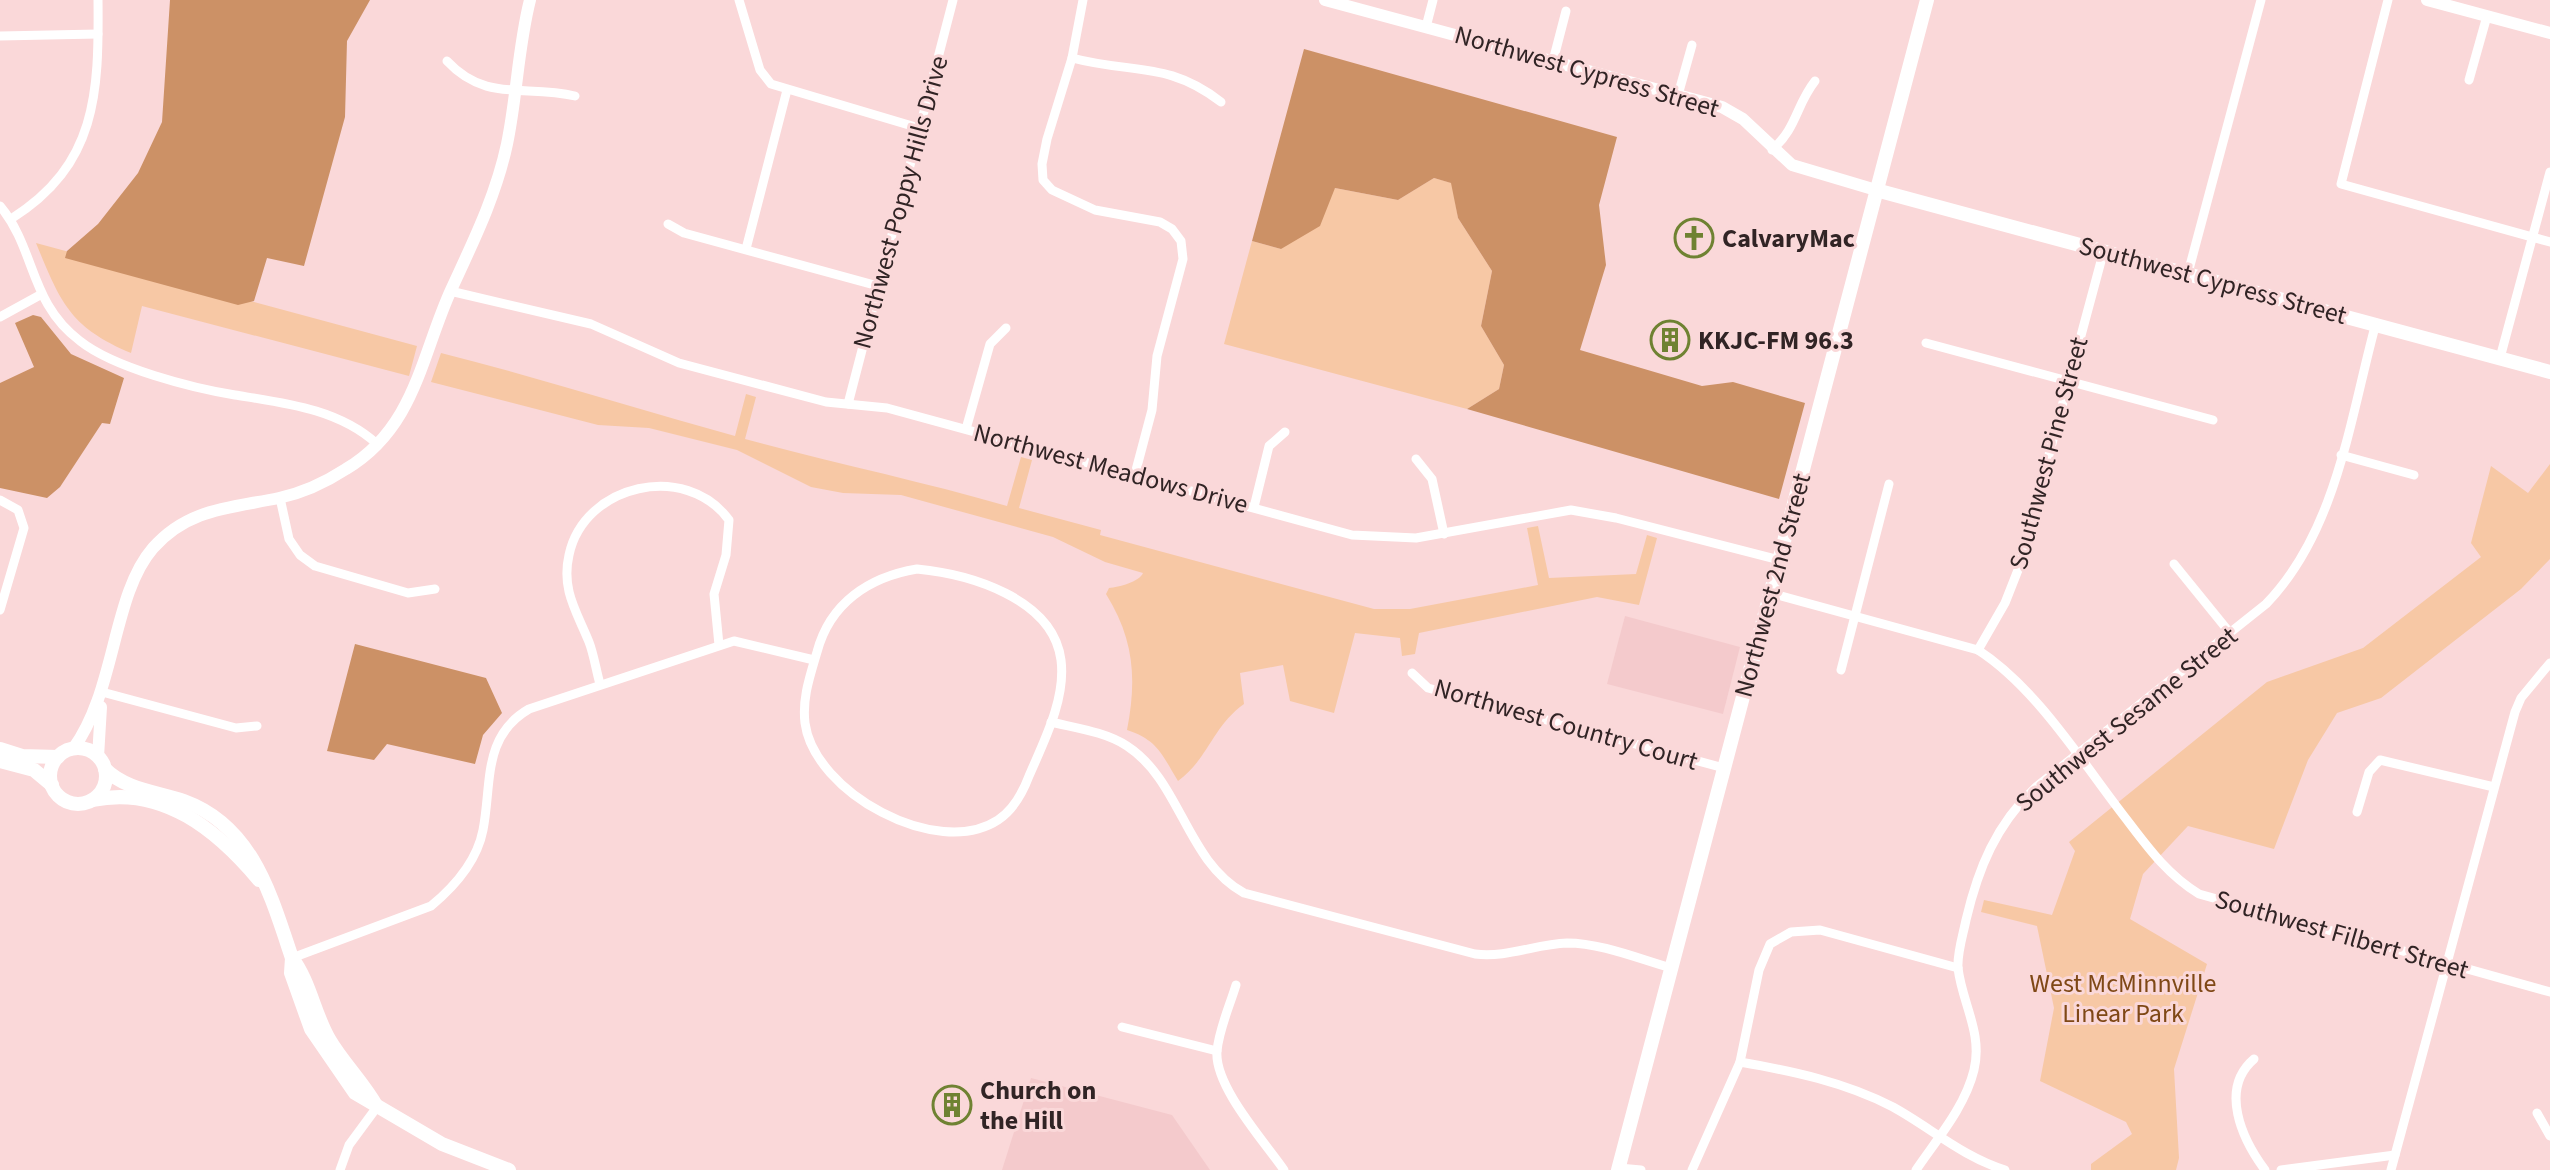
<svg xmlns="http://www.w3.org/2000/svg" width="2550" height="1170" font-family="'Source Sans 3',sans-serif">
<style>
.built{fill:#f4cacc}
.green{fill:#f7c8a5}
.forest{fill:#cc9166}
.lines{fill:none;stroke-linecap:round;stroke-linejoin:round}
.minor{stroke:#fff;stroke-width:9}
.tertiary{stroke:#fff;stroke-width:12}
.secondary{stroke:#fff;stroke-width:14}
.labels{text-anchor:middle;stroke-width:6;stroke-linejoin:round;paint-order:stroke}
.street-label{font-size:26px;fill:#312425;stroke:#fad8d9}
.poi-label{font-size:26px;font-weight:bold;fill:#312425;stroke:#fad8d9;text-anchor:start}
.park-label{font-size:26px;fill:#7f4816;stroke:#fad8d9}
</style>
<rect width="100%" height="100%" fill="#fad8d9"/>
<g class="built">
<path d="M1625,616L1740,647L1723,714L1607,684Z"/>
<path d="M1031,1078L1172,1115L1210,1170H1002Z"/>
</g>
<g class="green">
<path d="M1434,178L1452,183L1458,218L1492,271L1481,326L1504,365L1499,389L1467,409L1224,344L1252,241L1281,249L1335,188L1398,200Z"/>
<path d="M36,243L417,346L409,376L142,306L131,353C69,327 60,301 36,243Z"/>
<path d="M441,353C540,378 637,409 735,436L746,394L756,397L745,439C833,463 920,481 1007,506L1021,457L1032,460L1019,508L1101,530L1100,535L1374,609H1410L1538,585L1527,528L1538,526L1549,578L1636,574L1647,535L1657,538L1639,605L1597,597L1419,633L1415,654L1402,656L1400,638L1355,633L1334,713L1290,701L1283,665L1240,673L1244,704C1212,727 1209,758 1178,781C1162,755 1158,740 1127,730C1137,679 1134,639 1106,594L1109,588C1119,587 1139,582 1143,573L1105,562L1053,537L901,495L843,493L811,487L737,450L649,428L598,425L431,382Z"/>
<path d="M2550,464V559L2521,589L2381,698L2337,713L2308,760L2274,849L2188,826L2143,874L2130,919L2207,964L2174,1069L2179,1158L2176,1170H2091V1164L2132,1134L2126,1122L2040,1081L2054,1008L2037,926L1981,912L1984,900L2052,915L2075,851L2069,842L2267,682L2363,648L2481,557L2471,543L2491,466L2528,493Z"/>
</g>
<g class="forest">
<path d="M170,0H370L347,41L345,117L304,266L267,258L254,301L238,305L65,258L67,251L98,224L138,173L162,122Z"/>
<path d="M1304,49L1617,137L1599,205L1606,265L1580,350L1702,386L1733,382L1805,403L1779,499L1467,409L1499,389L1504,365L1481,326L1492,271L1458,218L1451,183L1434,178L1398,200L1335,188L1320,226L1281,249L1252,241Z"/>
<path d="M33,315L41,317L71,354L124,378L110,424L102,423L60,487L47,498L0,488V383L34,367L15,323Z"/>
<path d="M355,644L486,678L502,713L483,735L475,764L387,744L374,760L327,751Z"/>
</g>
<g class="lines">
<g class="minor">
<path d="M739,0L760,70L771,84L919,128"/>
<path d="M1083,0L1072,58L1047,139L1042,164L1043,180L1052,190L1095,210L1160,222L1172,229L1181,241L1183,259L1157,356L1152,410L1135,474"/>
<path d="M2388,0L2341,184L2550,242"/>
<path d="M1426,27L1433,0"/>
<path d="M0,36L98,34"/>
<path d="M1072,58C1133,74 1168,61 1221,102"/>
<path d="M447,61C486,103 526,84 575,96"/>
<path d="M1553,61L1566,11"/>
<path d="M2469,80L2487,16"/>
<path d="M1678,95L1692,45"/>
<path d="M1772,150C1797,128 1796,105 1815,81"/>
<path d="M0,206C36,249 29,303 80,341C114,368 192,388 235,395C285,403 339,409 377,444"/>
<path d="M11,219C97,165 99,93 98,0"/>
<path d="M668,224L684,233L878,286"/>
<path d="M746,249L787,90"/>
<path d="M2188,273L2261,0"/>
<path d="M450,291L591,324L679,363L826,402L887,408L1352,535L1416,538L1571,510L1616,518L1779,560"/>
<path d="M0,317L40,295"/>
<path d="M1926,343L2213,420"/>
<path d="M2500,358L2550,172"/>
<path d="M848,404L953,0"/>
<path d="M966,429L990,344L1006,328"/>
<path d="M2341,455L2414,475"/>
<path d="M1416,459L1432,479L1444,534"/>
<path d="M280,498L289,539L300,555L315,566L408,593L435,589"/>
<path d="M0,500L18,510L24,528L0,610"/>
<path d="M1254,507L1269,446L1285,432"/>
<path d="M2174,564L2230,633"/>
<path d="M917,569C969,574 1053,598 1061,660C1066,699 1044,741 1029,776C1023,792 1013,810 998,820C937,860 814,792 805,723C802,698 810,676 817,652C830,603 869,577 917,569Z"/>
<path d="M1770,593L1978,650C2037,688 2084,765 2127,820C2149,849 2168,875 2199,894L2550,992"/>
<path d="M1978,650L2005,603L2018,570L2104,250"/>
<path d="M1841,670L1889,484"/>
<path d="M1412,673L1428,688L1724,768"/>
<path d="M600,684C596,670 594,655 589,642C577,612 561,590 569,555C584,484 686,461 729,520L726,555L714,594L719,645"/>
<path d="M102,692L236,728L257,726"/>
<path d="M1051,722C1076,728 1106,732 1127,746C1181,781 1186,861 1244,893L1475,954C1507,958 1536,944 1567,943C1601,943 1639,959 1671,968"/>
<path d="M2357,812L2369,772L2380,760L2494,787"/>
<path d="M292,958L431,906C454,887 477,861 483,830C492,784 482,736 529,709L734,641L814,660"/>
<path d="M1236,985C1230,1005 1219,1029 1217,1051C1214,1086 1264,1141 1284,1170"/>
<path d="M1122,1027L1217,1051"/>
<path d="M2254,1059C2219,1089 2242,1139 2265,1170"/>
<path d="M1740,1062C1792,1071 1845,1082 1893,1107C1931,1128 1963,1157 2005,1170"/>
<path d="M2537,1113L2550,1136"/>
<path d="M1619,1168L1641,1170"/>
<path d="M340,1170L349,1145L377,1107"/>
<path d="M1692,1170L1740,1062L1759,970L1770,944L1791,932L1820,930L1958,968"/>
<path d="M1916,1170C1937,1139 1965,1107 1974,1070C1983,1033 1962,1003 1958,968C1957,953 1963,935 1966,920C1978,869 1996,824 2036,787L2266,604C2337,531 2350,418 2376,323"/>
<path d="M2281,1170L2395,1155"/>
<path d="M2391,1170L2515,712L2521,698L2550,663"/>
</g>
<g class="tertiary">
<path d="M1325,0L1722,107L1743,119L1792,165L1876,190"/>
<path d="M2427,0L2550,33"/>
<path d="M73,749C116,691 112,595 153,548C188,508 231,508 279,498C302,493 326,482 346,469C415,428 421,356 451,290C473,242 496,196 507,144C517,96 518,47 530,0"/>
<path d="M98,757L101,707"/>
</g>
<g class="secondary">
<path d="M1876,190L2550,372"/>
<circle cx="78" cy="776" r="28"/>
<path d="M0,749L22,756L58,757"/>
<path d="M0,761L34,770L52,785"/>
<path d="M105,769C126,790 158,792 184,801C253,826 271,896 292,958C310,982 314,1013 329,1039C343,1063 363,1082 377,1107"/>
<path d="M93,800C163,785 218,831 259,880"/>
<path d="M292,958L291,973L311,1029L355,1093L442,1144L509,1170"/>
<path d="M1618,1170L1927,0"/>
</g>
</g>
<defs>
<symbol id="church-ring" viewBox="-11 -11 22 22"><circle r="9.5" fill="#fad8d9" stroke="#6f8232" stroke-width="1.5"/><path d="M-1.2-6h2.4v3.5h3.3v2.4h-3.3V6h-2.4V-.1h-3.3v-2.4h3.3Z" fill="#6f8232"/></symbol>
<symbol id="building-ring" viewBox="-11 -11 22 22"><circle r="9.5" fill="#fad8d9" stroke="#6f8232" stroke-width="1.5"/><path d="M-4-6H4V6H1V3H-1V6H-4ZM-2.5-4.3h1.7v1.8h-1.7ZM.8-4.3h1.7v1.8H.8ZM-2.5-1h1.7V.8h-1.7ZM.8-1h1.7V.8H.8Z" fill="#6f8232"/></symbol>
</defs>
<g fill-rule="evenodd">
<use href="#church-ring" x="1672" y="216" width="44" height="44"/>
<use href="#building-ring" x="1648" y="318" width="44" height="44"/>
<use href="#building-ring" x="930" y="1083" width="44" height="44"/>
</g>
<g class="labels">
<g class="street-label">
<text transform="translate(1587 71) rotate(16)" y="9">Northwest Cypress Street</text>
<text transform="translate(900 202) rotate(-75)" y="9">Northwest Poppy Hills Drive</text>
<text transform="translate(2213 280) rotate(15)" y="9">Southwest Cypress Street</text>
<text transform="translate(2048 453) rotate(-75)" y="9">Southwest Pine Street</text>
<text transform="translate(1111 468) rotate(15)" y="9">Northwest Meadows Drive</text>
<text transform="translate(1772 585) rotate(-75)" y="9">Northwest 2nd Street</text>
<text transform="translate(2126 719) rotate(-39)" y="9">Southwest Sesame Street</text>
<text transform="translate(1566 724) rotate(16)" y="9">Northwest Country Court</text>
<text transform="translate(2342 934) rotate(16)" y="9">Southwest Filbert Street</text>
</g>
<g class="poi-label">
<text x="1722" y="247">CalvaryMac</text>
<text x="1698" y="349">KKJC-FM 96.3</text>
<text x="980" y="1099">Church on<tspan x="980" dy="30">the Hill</tspan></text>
</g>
<g class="park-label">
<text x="2123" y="992">West McMinnville<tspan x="2123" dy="30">Linear Park</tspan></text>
</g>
</g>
</svg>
